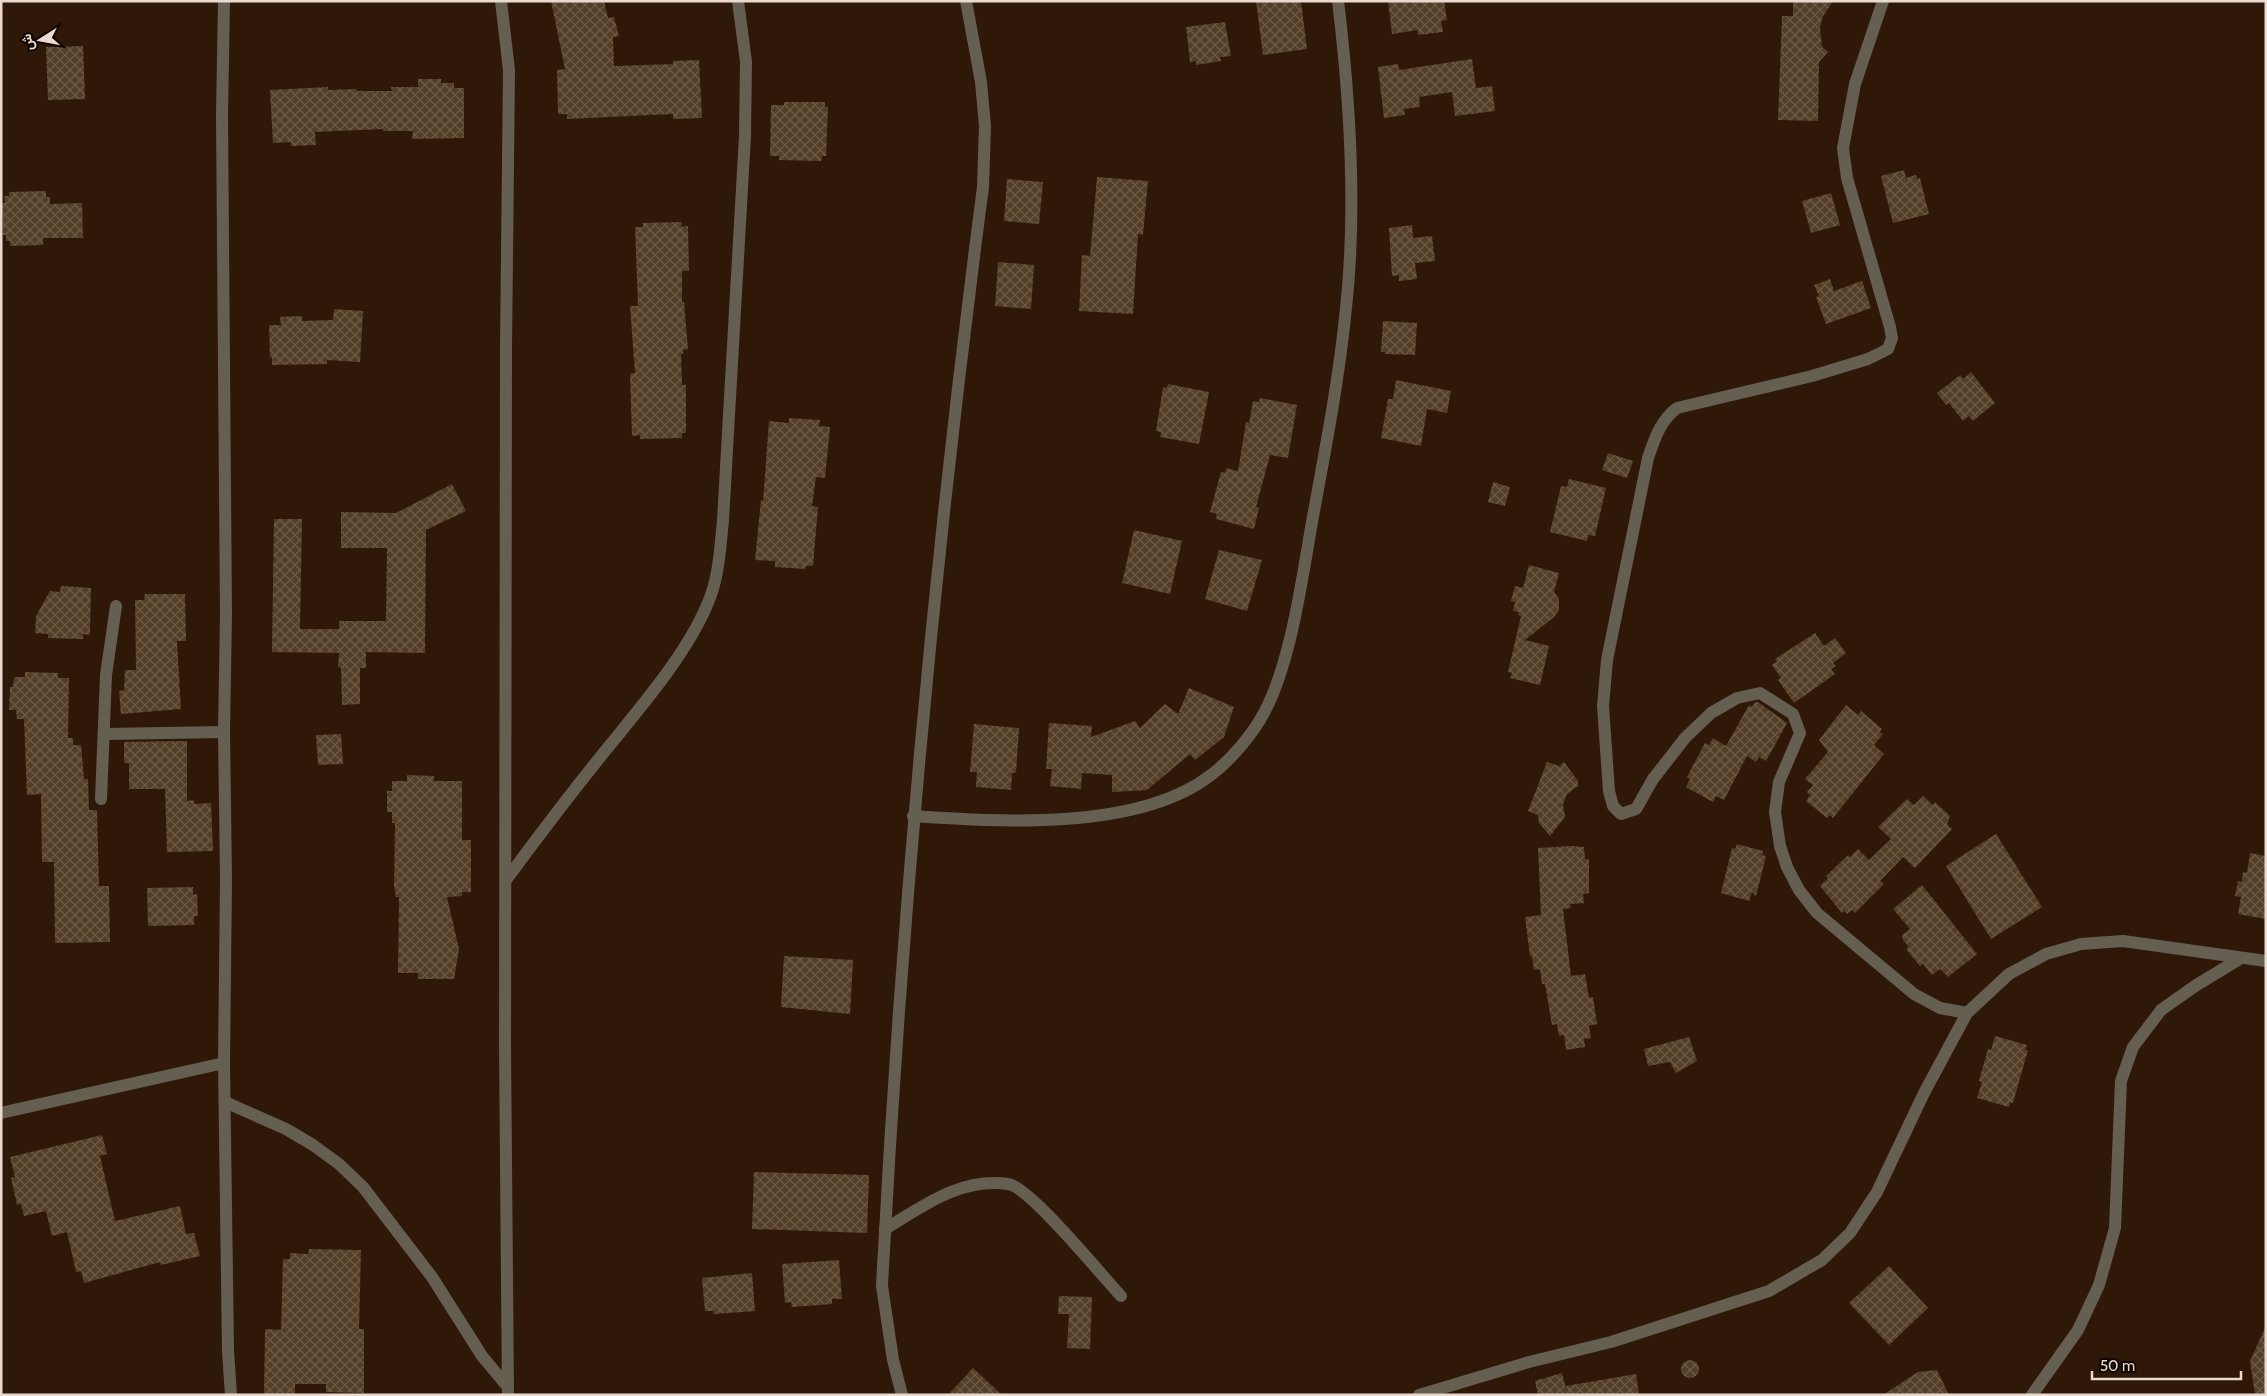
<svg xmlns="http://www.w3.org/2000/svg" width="2267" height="1396" font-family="Cabin,Vazirmatn,sans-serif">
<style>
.building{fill:url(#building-cross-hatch)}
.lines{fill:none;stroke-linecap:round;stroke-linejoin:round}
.lane{stroke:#655f52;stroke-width:12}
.street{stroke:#655f52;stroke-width:12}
</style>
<defs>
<pattern id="building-cross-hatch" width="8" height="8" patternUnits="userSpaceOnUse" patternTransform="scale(1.25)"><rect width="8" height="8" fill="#533f28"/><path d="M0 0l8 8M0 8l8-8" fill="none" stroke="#6c5a46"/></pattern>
</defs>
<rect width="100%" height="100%" fill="#2f1807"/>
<g class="building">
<path d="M551,1H604L608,18L614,17L619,36L613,37L614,66L673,64V61L699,60L702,118L673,119V114L567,119V114H558L557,70L565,69Z"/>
<path d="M1256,1H1301L1307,49L1263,55Z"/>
<path d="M1388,1H1444L1447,20L1441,21L1443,32L1418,35V30L1392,34Z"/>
<path d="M1793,1H1833L1822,18L1820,29L1822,47L1828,52L1819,62L1818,121L1778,120L1782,16H1793Z"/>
<path d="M1225,22L1231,56L1220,57L1221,61L1196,65V61L1190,62L1186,27Z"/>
<path d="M83,46L85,99L48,100L46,47Z"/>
<path d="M1472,59L1476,88L1492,86L1495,111L1455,116L1452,92L1419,97L1420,107L1404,109L1405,115L1384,118L1378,67L1398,64L1399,70Z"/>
<path d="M418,79H441V83H454V88H464V138L412,139L413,131H383V129L315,132L316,145L291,146V142L273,143L270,90L328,87V90L356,89L357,91H392L391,87H418Z"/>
<path d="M784,102H825V107H828L826,156H822L821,161L779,160V156H770L771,105H784Z"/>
<path d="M1904,170L1906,178L1916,175L1917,179L1920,178L1929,214L1893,223L1881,176Z"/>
<path d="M1097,177L1148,181L1143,235L1138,234L1133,314L1079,311L1082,255L1090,256Z"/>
<path d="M1007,179L1043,182L1039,224L1004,221Z"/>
<path d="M46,191V197H50V204L82,203L83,238H43V245L10,246V241H6V235H3L2,203H5L4,196H9V192Z"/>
<path d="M1831,193L1840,225L1811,233L1802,201Z"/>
<path d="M682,222L681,227L688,226L689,271H682V302H684L688,349L683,350V354H681L682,385H686V433H682V438L640,439V435L632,436L630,374L635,373L630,306H638L635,227H643V223Z"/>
<path d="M1412,225L1413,238L1432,236L1435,261L1415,263L1417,279L1399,281V275L1392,276L1389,228Z"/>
<path d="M998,262L1034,265L1031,309L995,306Z"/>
<path d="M1830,279L1834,291L1862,281L1871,308L1826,324L1816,297L1819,296L1814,285Z"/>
<path d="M334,309L363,311L360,362L327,360V364L272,365V357L270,358L269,325H281L280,317L302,316V321L333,320Z"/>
<path d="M1383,321L1417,323L1415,355L1385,354V352H1381Z"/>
<path d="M1971,372L1995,403L1973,421L1969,416L1963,421L1949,403L1946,405L1937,393L1960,375L1963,379Z"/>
<path d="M1396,380L1451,391L1447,413L1427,409L1421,446L1381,438L1388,399H1393Z"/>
<path d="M1168,384L1209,392L1199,444L1160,437L1161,432L1156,431L1163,387L1167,388Z"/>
<path d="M1260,398L1297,405L1288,458L1270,455L1256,507L1259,508L1254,529L1216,519L1217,514L1210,512L1221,472L1225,473L1226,468L1238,471L1246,422L1249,423L1253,401L1259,402Z"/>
<path d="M789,418L820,420L819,426L830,427L825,478L816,477L812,506L818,507L813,566H806L805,569L775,567V561L755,560L761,500L763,501L769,421L789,423Z"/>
<path d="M1608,453L1633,461L1627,478L1602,470Z"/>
<path d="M1569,479L1606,488L1595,536L1588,535L1587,541L1550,532L1561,486L1567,487Z"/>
<path d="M1493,482L1510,487L1505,506L1488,502Z"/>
<path d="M452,484L466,511L426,530L425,653L366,652V668H360V704L342,705L341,668L338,667L339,653L272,652L274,519H302L300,629H339V621H386L387,548H341V512L396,513Z"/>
<path d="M1134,530L1182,541L1170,594L1122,583Z"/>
<path d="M1219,550L1262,560L1247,611L1205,599Z"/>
<path d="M1529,565L1559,573L1554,592L1559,599V610L1554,617L1525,640L1549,646L1540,685L1510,678L1512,673L1508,672L1521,616L1518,615L1519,612L1513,611L1515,602L1511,601L1515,586L1523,588Z"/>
<path d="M61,586L91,588L90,635L83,634V639L48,638V634L35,633L36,616L50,591L60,592Z"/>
<path d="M145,594H185L186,641H177L181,709L121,714L119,691L124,690L125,670H136L135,600H144Z"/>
<path d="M1815,633L1824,646L1835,638L1846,653L1833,663L1836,666L1831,669L1835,674L1794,703L1778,680L1781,678L1772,665L1777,661L1775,659Z"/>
<path d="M25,672L58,673V678H69L68,738H73V745H81L84,779H88L89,810H97L99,886H109L110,942L55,943L54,862H42L41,794L27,795L24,719H17L16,710H9L10,687H13L14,677H25Z"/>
<path d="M1189,688L1234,707L1224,737L1195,760L1190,754L1147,790L1112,792V775L1082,773L1081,789L1050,786L1052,769H1046L1049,723L1092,726L1091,737L1135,721L1140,728L1165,704L1178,714Z"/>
<path d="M1755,702H1758L1787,723L1766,761L1759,757L1756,762L1747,756L1724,800L1716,796L1713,802L1686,787L1690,779L1687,777L1705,743L1709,745L1713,738L1726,746L1749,705L1752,707Z"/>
<path d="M1846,705L1858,715L1861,711L1882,729L1879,732L1883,734L1874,745L1884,754L1833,818L1830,815L1827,818L1806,801L1810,795L1807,792L1813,785L1805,779L1828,752L1819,740Z"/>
<path d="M974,724L1019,728L1016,773H1012L1011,790L976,787L977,772H970Z"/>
<path d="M341,734L343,764L318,765L316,735Z"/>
<path d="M187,741V801L194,800V804L211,803L213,851L167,852L165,789H129V763H124V742Z"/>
<path d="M1547,762L1559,766L1564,762L1578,781V786L1567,794L1563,804L1565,817L1550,836L1539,823L1538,815L1528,811Z"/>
<path d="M407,775L434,776V781H462V840H471V892H462V896L447,897L459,949L454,979H418V973H398L399,897H396L394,886L395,823H392V812H387V791H392V781H407Z"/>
<path d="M1923,796L1933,805L1935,802L1950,816L1947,824L1952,829L1915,868L1903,857L1880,881L1884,884L1855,913L1852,910L1847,914L1844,911L1842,913L1820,886L1828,878L1826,876L1848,855L1850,857L1858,849L1869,860L1891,839L1878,827L1907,799L1914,805Z"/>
<path d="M1996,834L2042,907L1991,939L1946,866Z"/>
<path d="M1737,844L1763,851L1762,855L1766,856L1756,896L1752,892L1749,901L1721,893L1732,848L1735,849Z"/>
<path d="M1572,846L1584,847L1585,859H1589V893L1583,894L1584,903L1570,904L1571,908L1563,909L1571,976L1585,974L1589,998L1593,997L1597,1024L1589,1026L1591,1038L1584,1039L1585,1047L1566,1050L1564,1035L1559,1036L1557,1024L1552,1025L1545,984H1542L1540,969L1534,970L1532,956H1530L1525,917L1541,915L1538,848Z"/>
<path d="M2250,853L2266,856V919L2238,914L2241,897L2235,896L2238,881L2242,882L2243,872L2247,873Z"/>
<path d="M1922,885L1977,954L1948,977L1940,969L1932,975L1923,964L1920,966L1906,949L1909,947L1903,940L1902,935L1910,929L1893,909Z"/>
<path d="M193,887V895L197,894L198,916H194V925L148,926L147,888Z"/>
<path d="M784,956L853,960L850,1014L781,1007Z"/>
<path d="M1995,1036L2027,1045L2025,1050H2028L2013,1103L2010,1102L2009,1107L1977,1098L1982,1082L1979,1081L1988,1049L1991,1050Z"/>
<path d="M1689,1037L1697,1061L1676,1073L1670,1062L1648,1066L1644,1049Z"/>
<path d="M102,1135L107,1154L100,1156L115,1221L180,1206L186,1234L194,1233L200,1256L161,1265L160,1262L84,1283L81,1271L76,1272L67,1232L52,1236L46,1211L24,1216L21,1204L17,1205L11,1178L15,1177L10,1157Z"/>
<path d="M754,1172L869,1175L867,1233L752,1229Z"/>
<path d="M309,1249L361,1250L359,1329H364V1393L326,1392V1384H295V1395H264L265,1329L281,1330L283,1259H290V1253L308,1254Z"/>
<path d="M839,1260L842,1299H832V1304L792,1307L791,1302L785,1303L782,1264Z"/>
<path d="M1889,1266L1928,1308L1889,1345L1849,1303Z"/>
<path d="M752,1273L755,1311L714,1314L713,1311H705L702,1278Z"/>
<path d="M1059,1296L1092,1297L1090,1349L1067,1348L1069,1314H1058Z"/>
<path d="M2266,1326V1395H2255L2250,1361Z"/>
<circle cx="1690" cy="1369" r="9"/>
<path d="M973,1368L1002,1395H948Z"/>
<path d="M1937,1370L1949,1395H1883L1918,1372Z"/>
<path d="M1562,1373L1567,1392L1566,1386L1636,1374L1639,1395H1538L1535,1381Z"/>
</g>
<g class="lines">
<path class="lane" d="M885,1229C923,1206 961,1177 1008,1184C1029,1186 1102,1276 1121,1296"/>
<g class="street">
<path d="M224,1L222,116L226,614L224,732L226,879L224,1063L228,1351L231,1395"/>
<path d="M501,1L509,70L506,349L505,1046L508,1395"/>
<path d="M1883,1L1855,84L1843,148L1847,178L1890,327L1892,338L1888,349L1868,359L1812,376L1677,408C1660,421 1655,438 1648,458L1607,660L1603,706L1609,791L1613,806L1621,814L1636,809L1653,779L1685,738L1711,713L1737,698L1760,693L1793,714L1800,733L1779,782L1775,812L1780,846L1787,867L1799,890L1817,913L1914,994L1940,1008L1967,1013"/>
<path d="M104,734L224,732"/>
<path d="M101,799L106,675L116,606"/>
<path d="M913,816C1000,822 1139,831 1211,775C1231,760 1253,734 1265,711C1291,661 1302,579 1312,522C1325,451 1339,380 1346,308C1357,208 1350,100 1338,1"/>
<path d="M506,880C540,834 574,789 610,745C643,704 687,653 707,605C719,579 720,549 723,520L745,136L746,62L738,1"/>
<path d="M225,1102L286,1129L313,1145L339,1164L363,1187L432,1277L482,1356L507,1386"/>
<path d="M1,1113L224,1063"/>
<path d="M902,1395L893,1360L882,1286C901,919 935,552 983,187L985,126L981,82L966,1"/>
<path d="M1419,1395L1529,1362L1611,1342L1769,1291L1822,1260L1850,1233L1877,1192L1924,1093L1967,1013L2009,974L2046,954L2081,944L2123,941L2266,961"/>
<path d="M2032,1395L2078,1330L2099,1285L2115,1228L2121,1081L2133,1047L2161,1010L2195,986L2241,958"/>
</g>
</g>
<rect width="2267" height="1396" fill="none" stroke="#ebdad0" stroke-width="5"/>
<g transform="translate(40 40) rotate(259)" stroke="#0f0602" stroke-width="4" paint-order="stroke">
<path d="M0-4L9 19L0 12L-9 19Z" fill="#ebdad0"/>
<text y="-8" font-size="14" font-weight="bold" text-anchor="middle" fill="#ebdad0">ش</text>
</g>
<path d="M2092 1371v8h149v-8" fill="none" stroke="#ebdad0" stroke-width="2.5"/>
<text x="2100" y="1371" font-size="15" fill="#ebdad0" stroke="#0f0602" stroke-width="4" paint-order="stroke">50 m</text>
</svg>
